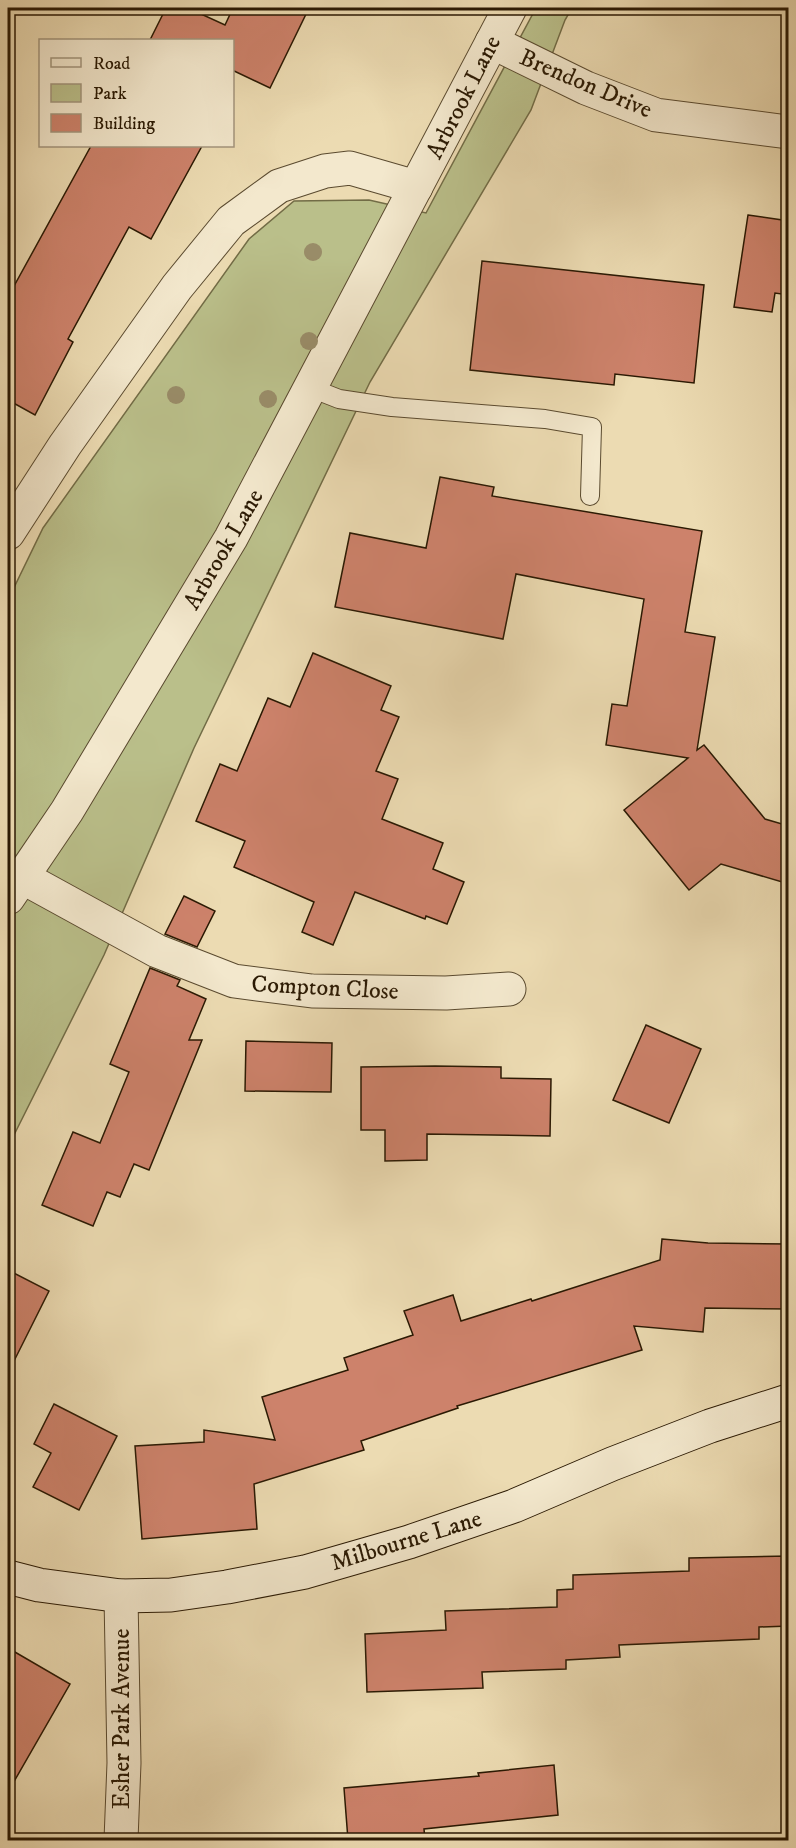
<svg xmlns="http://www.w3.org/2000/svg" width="796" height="1848" font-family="'IM FELL DW Pica',serif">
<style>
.green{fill:#babf8a;stroke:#726c46;stroke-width:1.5}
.building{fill:#cd826b;stroke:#2a1903;stroke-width:1.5}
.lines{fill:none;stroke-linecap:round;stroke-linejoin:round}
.lane-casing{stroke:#5a4a2f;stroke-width:20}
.street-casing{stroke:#5a4a2f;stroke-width:35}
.secondary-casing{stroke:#2a1903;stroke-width:35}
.lane{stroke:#f3e8cd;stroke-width:18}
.street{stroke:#f3e8cd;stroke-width:33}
.secondary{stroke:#f3e8cd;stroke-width:33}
.tree{fill:#998c68}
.labels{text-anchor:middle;stroke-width:6;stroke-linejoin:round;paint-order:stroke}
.street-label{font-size:24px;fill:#2a1903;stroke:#f3e8cd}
</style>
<rect width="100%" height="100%" fill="#ecdbb2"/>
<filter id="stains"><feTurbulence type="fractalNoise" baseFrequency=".00333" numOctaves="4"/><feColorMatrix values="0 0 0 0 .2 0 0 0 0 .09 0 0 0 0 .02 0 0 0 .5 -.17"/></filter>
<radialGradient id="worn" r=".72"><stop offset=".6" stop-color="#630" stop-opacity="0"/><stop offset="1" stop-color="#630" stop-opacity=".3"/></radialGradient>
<path class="green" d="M536,8H572L565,20L531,110L370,382L194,748L104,955L8,1147V600L43,528L249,239L294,201L369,200L426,213Z"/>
<g class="building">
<path d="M166,8H188L225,25L233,8H309L270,88L232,70V40H150Z"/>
<path d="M91,146H202L151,239L129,227L68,339L73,342L35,415L8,400V297Z"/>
<path d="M748,215L789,221V295L775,293L772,312L734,307Z"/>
<path d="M482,261L704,285L694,383L615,374L614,385L470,370Z"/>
<path d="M440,477L494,487L492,496L702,531L685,632L715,637L697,750L704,745L765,819L789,826V884L721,864L689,890L624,810L688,758L606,745L612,704L627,706L644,599L516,574L503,639L335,607L350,533L426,548Z"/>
<path d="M313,653L391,686L381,710L399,717L376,771L398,779L382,819L443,843L433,869L464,882L447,924L426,916L425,919L355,892L333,945L302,932L314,902L234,867L245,841L196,821L220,764L237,771L268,698L290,707Z"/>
<path d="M184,896L215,911L197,947L165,934Z"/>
<path d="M150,968L180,980L177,986L206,999L189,1040H202L149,1170L134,1164L120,1197L107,1192L93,1226L42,1205L73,1132L100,1143L129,1072L110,1064Z"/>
<path d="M646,1025L701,1049L669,1123L613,1100Z"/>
<path d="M246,1041L332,1043L331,1092L245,1091Z"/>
<path d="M435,1066L501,1067V1078L551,1079L550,1136L427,1134V1160L385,1161V1130H361V1067Z"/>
<path d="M662,1239L708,1243L789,1244V1309L705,1308L703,1332L634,1326L642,1350L457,1406L458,1408L361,1441L364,1450L254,1484L257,1529L142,1539L135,1446L204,1442V1430L275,1440L262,1397L348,1370L344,1358L413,1335L404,1311L453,1295L461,1321L531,1299L532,1301L660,1260Z"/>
<path d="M8,1270L49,1291L8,1373Z"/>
<path d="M54,1404L117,1436L79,1510L33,1487L51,1453L34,1444Z"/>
<path d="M789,1556V1626L759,1627V1639L619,1645L620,1657L566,1660V1669L482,1672L483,1688L367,1692L365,1634L446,1630L445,1611L557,1607V1590L573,1589V1575L689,1571V1558Z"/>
<path d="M8,1648L70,1684L8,1792Z"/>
<path d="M554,1765L558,1815L424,1829L425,1840H348L344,1788L479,1776L478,1773Z"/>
</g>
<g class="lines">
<defs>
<path id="lane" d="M311,388L339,399L392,407L545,419L592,427L590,496"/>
<g id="street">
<path d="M492,42L586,88L656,115L788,132"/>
<path d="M8,533L65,445L177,287L231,221L279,186L325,171L350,168L416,187"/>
<path d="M22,877L157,951L234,981L312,991L446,993L509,989"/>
<path d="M8,898L67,811L231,538L510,8"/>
<path d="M121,1596L124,1763L121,1840"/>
</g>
<path id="secondary" d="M8,1577L39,1585L121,1596L171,1595L227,1587L305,1572L409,1542L514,1506L612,1464L710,1426L788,1401"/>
</defs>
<use href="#lane" class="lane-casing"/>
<use href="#street" class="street-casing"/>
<use href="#secondary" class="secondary-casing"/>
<use href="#lane" class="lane"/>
<use href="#street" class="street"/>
<use href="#secondary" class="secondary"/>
</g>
<g class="tree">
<circle cx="313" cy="252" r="9"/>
<circle cx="309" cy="341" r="9"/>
<circle cx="176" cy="395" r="9"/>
<circle cx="268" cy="399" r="9"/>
</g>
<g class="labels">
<g class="street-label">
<text transform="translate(586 83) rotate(23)" y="8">Brendon Drive</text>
<text transform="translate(463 97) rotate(-63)" y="8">Arbrook Lane</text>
<text transform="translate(223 549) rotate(-60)" y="8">Arbrook Lane</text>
<text transform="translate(325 987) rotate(3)" y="8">Compton Close</text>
<text transform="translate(406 1540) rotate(-17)" y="8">Milbourne Lane</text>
<text transform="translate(121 1719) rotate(-90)" y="8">Esher Park Avenue</text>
</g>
</g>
<rect width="796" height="1848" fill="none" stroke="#ecdbb2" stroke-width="30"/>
<rect x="9" y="9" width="778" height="1830" fill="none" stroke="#2a1903" stroke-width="3"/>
<rect x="15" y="15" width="766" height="1818" fill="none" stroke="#2a1903" stroke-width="1.5"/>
<rect x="39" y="39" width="195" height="108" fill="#f3e8cd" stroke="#a3957c" stroke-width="1.5"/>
<rect x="51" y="58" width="30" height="9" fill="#f3e8cd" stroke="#a3957c" stroke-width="1.5"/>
<text x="93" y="69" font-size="18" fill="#2a1903">Road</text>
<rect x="51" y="84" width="30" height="18" fill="#babf8a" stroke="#a3957c" stroke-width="1.5"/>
<text x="93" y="99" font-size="18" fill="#2a1903">Park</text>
<rect x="51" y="114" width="30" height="18" fill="#cd826b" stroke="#a3957c" stroke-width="1.5"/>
<text x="93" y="129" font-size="18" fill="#2a1903">Building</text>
<rect width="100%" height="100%" filter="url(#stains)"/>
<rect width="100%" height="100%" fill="url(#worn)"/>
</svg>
